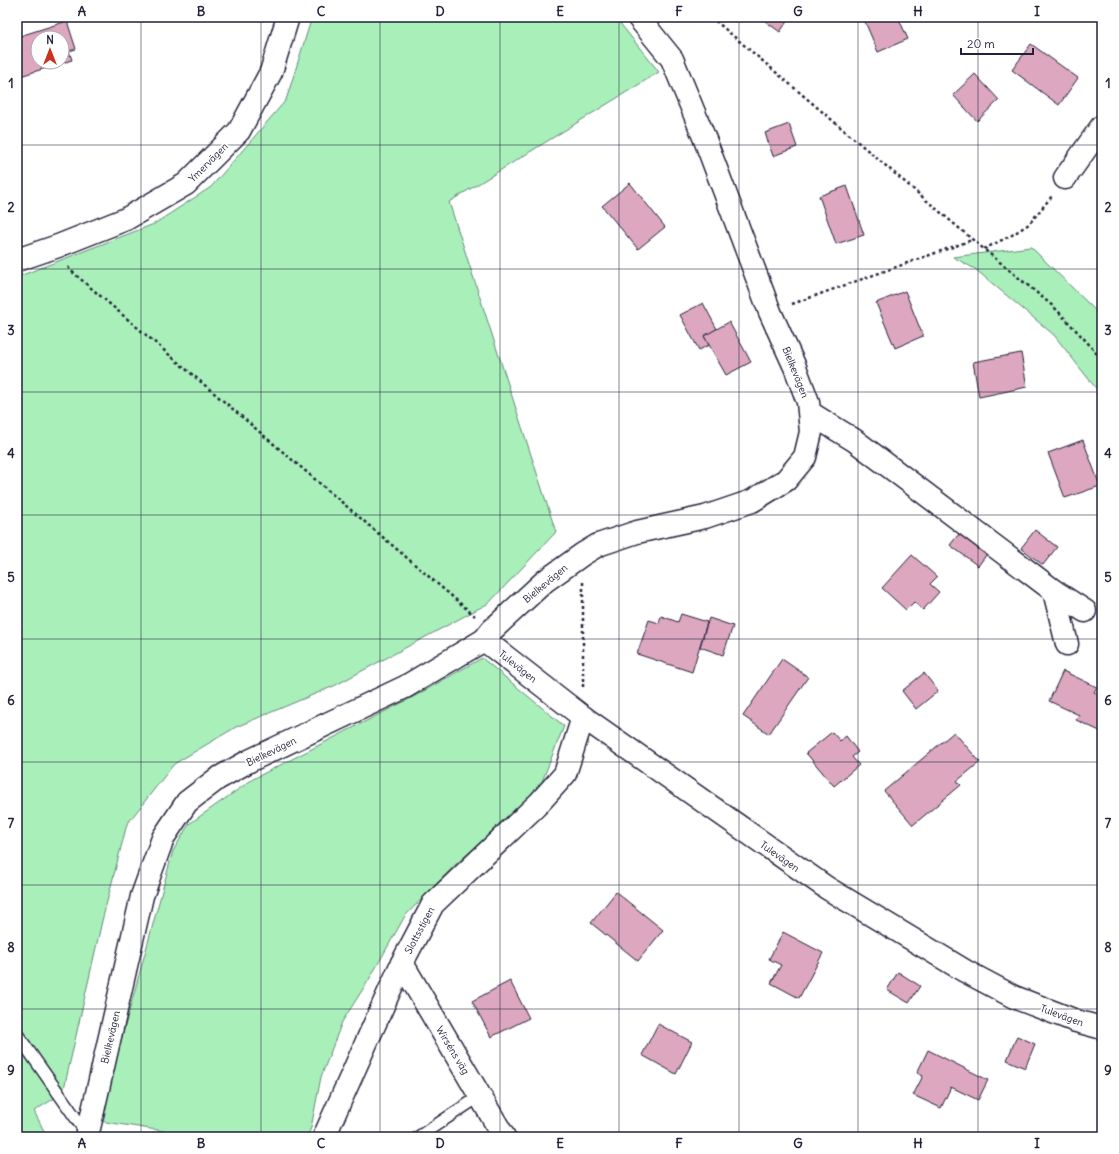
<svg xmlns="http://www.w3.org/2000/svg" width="1119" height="1154" font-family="Delius,sans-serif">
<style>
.green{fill:#a9efba;stroke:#66887a}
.building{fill:#dca7bf;stroke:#22223b;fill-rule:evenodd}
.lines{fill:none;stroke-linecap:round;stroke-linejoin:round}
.lane-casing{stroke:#22223b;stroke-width:14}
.street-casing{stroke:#22223b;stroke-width:25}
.secondary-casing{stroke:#22223b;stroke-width:25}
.path{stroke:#22223b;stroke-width:2.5;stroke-dasharray:3 3;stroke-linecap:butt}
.lane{stroke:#fff;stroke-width:11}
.street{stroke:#fff;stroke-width:22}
.secondary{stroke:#fff;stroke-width:22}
.grid{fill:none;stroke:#22223b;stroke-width:1;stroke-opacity:0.55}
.labels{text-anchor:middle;stroke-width:3.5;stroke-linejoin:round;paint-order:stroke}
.street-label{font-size:10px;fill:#22223b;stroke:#fff}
.neatline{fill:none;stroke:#22223b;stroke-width:1.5}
.grid-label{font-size:13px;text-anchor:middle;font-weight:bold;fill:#22223b}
</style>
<rect width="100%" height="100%" fill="#fff"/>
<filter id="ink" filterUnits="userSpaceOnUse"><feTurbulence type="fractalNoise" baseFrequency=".025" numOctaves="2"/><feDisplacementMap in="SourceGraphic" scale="8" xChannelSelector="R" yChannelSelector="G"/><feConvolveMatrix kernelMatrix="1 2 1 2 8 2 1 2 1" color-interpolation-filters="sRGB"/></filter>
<g filter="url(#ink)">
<g class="green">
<path d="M312,17H615L659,72L449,202L556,532L489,603L334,686L236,727L174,764L127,824L102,921L63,1093L34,1111L47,1137H17V277L154,224L211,187L286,100Z"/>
<path d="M1031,247L1102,317V396L1054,335L975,269L953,257Z"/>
<path d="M482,658L564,726L541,784L514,813L456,864L405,916L370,978L342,1022L321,1077L311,1128L307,1137H202L99,1121L173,851L189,824L253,779L415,696Z"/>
</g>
<g class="building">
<path d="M767,17H790L780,32L765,21Z"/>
<path d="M863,17H898L908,39L878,52Z"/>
<path d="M67,21L76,49L69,51L72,60L17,77V37ZM38,38H62V62H38Z"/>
<path d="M1031,44L1078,78L1059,105L1012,70Z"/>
<path d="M975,74L999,100L977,121L953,95Z"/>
<path d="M789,124L797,147L773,156L765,133Z"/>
<path d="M630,183L665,227L638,249L602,206Z"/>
<path d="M847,186L864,235L836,244L819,196Z"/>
<path d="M905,291L923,336L895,348L876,303Z"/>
<path d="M703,303L717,329L704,336L709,345L699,350L680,315Z"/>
<path d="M729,322L751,362L726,375L704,336Z"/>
<path d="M1021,353L1027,387L979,397L973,362Z"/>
<path d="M1083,440L1100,486L1065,498L1048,453Z"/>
<path d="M963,529L990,550L978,566L950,545Z"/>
<path d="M1035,530L1057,547L1043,565L1021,548Z"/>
<path d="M912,555L937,577L930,584L939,592L923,610L914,602L906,610L882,588Z"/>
<path d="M681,614L707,622L692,672L637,654L649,620L659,623L661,616L678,622Z"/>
<path d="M709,618L733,626L723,655L700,647Z"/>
<path d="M782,659L808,677L769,734L743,716Z"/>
<path d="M1063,671L1097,687L1094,692L1102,696V732L1076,720L1079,715L1049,701Z"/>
<path d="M924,673L938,691L916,709L902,691Z"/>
<path d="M832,732L840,741L846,736L858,752L852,757L859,765L834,786L806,753Z"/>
<path d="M954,732L980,762L957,781L961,785L913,825L884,791Z"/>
<path d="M616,892L663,930L638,961L591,923Z"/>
<path d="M783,932L823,953L799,998L771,983L781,965L769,959Z"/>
<path d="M898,972L920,986L909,1003L887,990Z"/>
<path d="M510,981L529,1018L491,1037L472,1001Z"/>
<path d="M658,1024L692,1042L676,1074L642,1055Z"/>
<path d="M1017,1036L1035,1044L1025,1068L1007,1060Z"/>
<path d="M928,1050L988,1080L978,1100L951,1087L941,1108L913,1095L923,1076L917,1073Z"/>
</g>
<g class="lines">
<defs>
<g id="lane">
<path d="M17,1034L87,1134"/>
<path d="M418,1137L480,1096"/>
</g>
<g id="street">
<path d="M1065,178L1102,126"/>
<path d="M810,413L854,440L1054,591L1067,644"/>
<path d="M1054,591L1085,611"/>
<path d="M484,640L583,717L827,888L965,971L1014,997L1076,1021L1102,1028"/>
<path d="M402,963L504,1137"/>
<path d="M87,1137L142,896L163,838L187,802L217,779L249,761L405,687L484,640L492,630L545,581L583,554L598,545L637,532L705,517L752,501L786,480L805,457L811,432L808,402L795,367L770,312L704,137L672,59L638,17"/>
<path d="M324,1137L402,963L433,904L539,803L565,774L583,717"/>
</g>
<path id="secondary" d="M17,260L58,246L126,219L186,184L239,131L271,72L288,17"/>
</defs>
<use href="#lane" class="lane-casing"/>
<use href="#street" class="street-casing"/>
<use href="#secondary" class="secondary-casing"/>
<g class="path">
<path d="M711,17L973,240L1054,307L1087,342L1102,360"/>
<path d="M984,249L1012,235L1029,224L1052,196"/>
<path d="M68,267L70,270L475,616"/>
<path d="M792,304L972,240"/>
<path d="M583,582V687"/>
</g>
<use href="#lane" class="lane"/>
<use href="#street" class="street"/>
<use href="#secondary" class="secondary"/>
</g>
</g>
<path class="grid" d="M141,17V1137M261,17V1137M380,17V1137M500,17V1137M619,17V1137M739,17V1137M858,17V1137M978,17V1137M17,145H1102M17,269H1102M17,392H1102M17,515H1102M17,639H1102M17,762H1102M17,885H1102M17,1009H1102"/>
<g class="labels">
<g class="street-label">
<text transform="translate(208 162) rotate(-45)" y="4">Ymervägen</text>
<text transform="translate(796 372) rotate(68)" y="4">Bielkevägen</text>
<text transform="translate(545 583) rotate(-40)" y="4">Bielkevägen</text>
<text transform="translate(518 666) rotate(38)" y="4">Tulevägen</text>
<text transform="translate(271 751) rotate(-26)" y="4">Bielkevägen</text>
<text transform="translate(780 856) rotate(35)" y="4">Tulevägen</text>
<text transform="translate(419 930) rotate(-62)" y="4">Slottsstigen</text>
<text transform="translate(1062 1015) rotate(20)" y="4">Tulevägen</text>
<text transform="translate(110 1037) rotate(-77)" y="4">Bielkevägen</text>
<text transform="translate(453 1050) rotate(59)" y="4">Wirséns väg</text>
</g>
</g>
<rect width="1119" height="1154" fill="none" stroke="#fff" stroke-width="44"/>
<g transform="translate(50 50)"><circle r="19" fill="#ffffff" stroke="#a7a7b1"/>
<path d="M0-3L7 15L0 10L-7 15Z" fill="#c8321e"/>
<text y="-6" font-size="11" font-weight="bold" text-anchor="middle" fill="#22223b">N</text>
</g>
<path d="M961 48v6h72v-6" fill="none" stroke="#22223b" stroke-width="2"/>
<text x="967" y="48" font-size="12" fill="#22223b" stroke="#ffffff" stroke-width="3" paint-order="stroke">20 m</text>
<rect x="22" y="22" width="1075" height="1110" class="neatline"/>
<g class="grid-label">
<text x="82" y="16">A</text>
<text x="201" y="16">B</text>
<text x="321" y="16">C</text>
<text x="440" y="16">D</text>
<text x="560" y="16">E</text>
<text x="679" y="16">F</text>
<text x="798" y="16">G</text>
<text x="918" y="16">H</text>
<text x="1037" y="16">I</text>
<text x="11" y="88">1</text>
<text x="1108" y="88">1</text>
<text x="11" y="212">2</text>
<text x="1108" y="212">2</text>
<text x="11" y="335">3</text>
<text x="1108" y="335">3</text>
<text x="11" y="458">4</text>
<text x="1108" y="458">4</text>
<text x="11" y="582">5</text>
<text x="1108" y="582">5</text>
<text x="11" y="705">6</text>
<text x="1108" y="705">6</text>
<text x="11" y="828">7</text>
<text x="1108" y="828">7</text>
<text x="11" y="952">8</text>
<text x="1108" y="952">8</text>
<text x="11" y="1075">9</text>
<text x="1108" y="1075">9</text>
<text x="82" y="1148">A</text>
<text x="201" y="1148">B</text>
<text x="321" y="1148">C</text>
<text x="440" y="1148">D</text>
<text x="560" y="1148">E</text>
<text x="679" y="1148">F</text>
<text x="798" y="1148">G</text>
<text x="918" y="1148">H</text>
<text x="1037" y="1148">I</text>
</g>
</svg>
